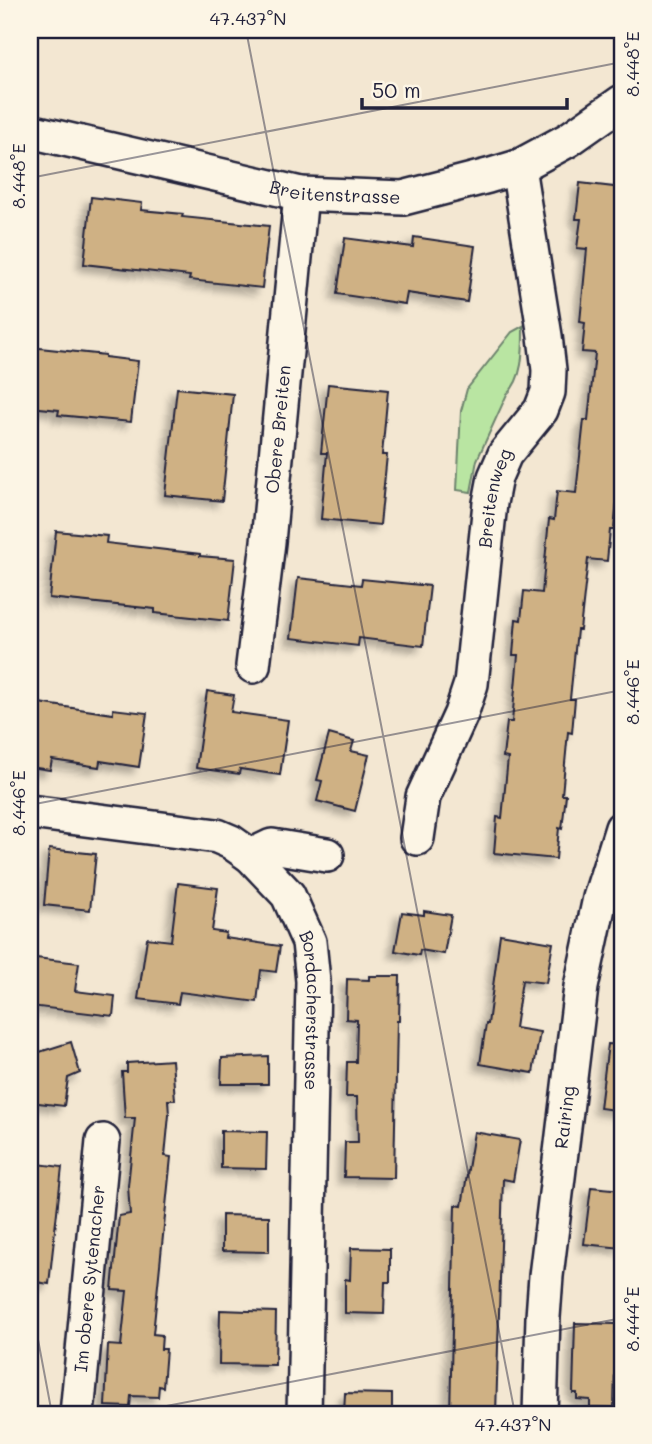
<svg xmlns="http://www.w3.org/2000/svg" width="652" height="1444" font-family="Mali,sans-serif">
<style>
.green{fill:#b9e5a2;stroke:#6e846e;stroke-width:2}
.building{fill:#cfb184;stroke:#22223b;stroke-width:2;filter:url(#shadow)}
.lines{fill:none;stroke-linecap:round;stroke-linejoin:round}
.minor-casing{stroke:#22223b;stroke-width:38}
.minor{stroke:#fcf5e5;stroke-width:33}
.ticks{fill:none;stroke:#22223b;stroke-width:2;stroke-opacity:0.45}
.labels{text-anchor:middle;stroke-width:5;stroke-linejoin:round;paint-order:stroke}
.street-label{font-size:18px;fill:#22223b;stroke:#fcf5e5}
.neatline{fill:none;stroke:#22223b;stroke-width:2.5}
.ticks-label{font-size:18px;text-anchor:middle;fill:#22223b}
</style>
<defs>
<filter id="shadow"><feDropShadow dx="-6" dy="6" stdDeviation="3.5" flood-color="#0004"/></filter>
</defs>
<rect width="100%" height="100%" fill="#f3e7d2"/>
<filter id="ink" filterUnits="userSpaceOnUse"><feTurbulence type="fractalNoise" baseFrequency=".0143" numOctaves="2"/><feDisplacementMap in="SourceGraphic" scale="14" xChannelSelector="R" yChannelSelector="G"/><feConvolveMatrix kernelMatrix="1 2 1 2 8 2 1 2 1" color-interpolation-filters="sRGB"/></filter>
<g filter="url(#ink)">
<path class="green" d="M523,326C523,349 524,378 507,394L477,460L471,492L457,490L461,411L467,389L512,332Z"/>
<g class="building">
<path d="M580,183L622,188V453L614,530H610L607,561L588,559L580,630H577L570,699H575L572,733L568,732L562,795H566L562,829L559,828L556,859L494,853L497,817L502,818L508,758L503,757L507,722H512L518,655H513L516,619L521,620L524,591L542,593L549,519L554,520L557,491L576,493L584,420H588L595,353L582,352L585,323L580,322L587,249L577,248L581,219H576Z"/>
<path d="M91,197L142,203L141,210L183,214L182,217L269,226L262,288L189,280L190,276L84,264Z"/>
<path d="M414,237L475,246L467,302L407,293L405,304L337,294L345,238L413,247Z"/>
<path d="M30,347L105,355V357L138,361L131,422L58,415L59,410L30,407Z"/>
<path d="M328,384L388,390L382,455H387L380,525L321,519L327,453H321Z"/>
<path d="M177,388L233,394L222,501L165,495Z"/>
<path d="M56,531L107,536L106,543L200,554V556L235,559L228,621L155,613V609L49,598Z"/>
<path d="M298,578L361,585L362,579L430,586L423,646L359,638L358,646L291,638Z"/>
<path d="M207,691L234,695L231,712L288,720L280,775L240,769L239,774L196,768Z"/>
<path d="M39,703L113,714V709L147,713L139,767L100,761L99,767L52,760L50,770L30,767V744H32Z"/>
<path d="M329,734L354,741L351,751L369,755L355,811L317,801L322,781L317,780Z"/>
<path d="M49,849L96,854L90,910L44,905Z"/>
<path d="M178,883L218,888L212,931L226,933L225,938L280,946L276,972L261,970L257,1002L180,992L178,1004L138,999L147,938L171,941Z"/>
<path d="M424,911L451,915L444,954L420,950L419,955L395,951L402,912L424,915Z"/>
<path d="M500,934L553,943L546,983L522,980L515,1028L540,1032L533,1073L480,1064L486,1024H488Z"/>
<path d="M36,958L79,963L75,991L115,996L113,1016L30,1006Z"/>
<path d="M369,976H400L399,1021H397L394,1178L344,1177L345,1142H358L357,1097H346L347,1062H356L357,1020L346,1019L347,979L369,980Z"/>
<path d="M71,1042L80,1073L68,1078L64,1106L30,1102V1055Z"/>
<path d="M608,1044L622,1045V1111L600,1108Z"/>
<path d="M268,1056V1084H221L222,1058Z"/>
<path d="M172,1060L175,1100H168L169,1115L165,1156L171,1157L153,1334L162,1335L161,1349H166L163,1387L159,1386L158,1397L131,1396L130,1407L105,1406L108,1345L121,1346L127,1291L112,1290L119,1216L130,1214L128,1186L135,1118H125L122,1072H127V1063Z"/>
<path d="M221,1131L267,1132L266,1169L221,1168Z"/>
<path d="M474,1132L520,1140L513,1181L503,1179L496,1414H450L455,1205L462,1206Z"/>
<path d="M30,1163L62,1167L49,1284L30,1281Z"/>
<path d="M591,1187L622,1190V1248L584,1244Z"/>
<path d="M222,1215L269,1216V1252L222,1251Z"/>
<path d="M351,1248L390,1249V1282H385L384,1314L345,1313V1279L350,1280Z"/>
<path d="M220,1310L276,1312L275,1365L219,1364Z"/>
<path d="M575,1323L616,1324L614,1408L590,1407V1400L577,1399V1393H573Z"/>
<path d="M345,1393L392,1394V1414H344Z"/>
</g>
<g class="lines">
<defs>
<g id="minor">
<path id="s1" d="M30,131L301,194L403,198L488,176L518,167L568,140L622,102"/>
<path id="s2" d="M253,666L268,542L301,194"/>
<path id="s3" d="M30,812L217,836L231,842L251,856L288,895L309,942L313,981L304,1414"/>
<path id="s4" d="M417,838L423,797L461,714L471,684L490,503L495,477L505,454L541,410L548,392L549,370L545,336L518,167"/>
<path d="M251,856L272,846L327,855"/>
<path id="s5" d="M77,1414L103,1141"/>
<path id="s6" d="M540,1414L543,1317L546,1276L581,987L600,898L622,828"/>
</g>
</defs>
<use href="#minor" class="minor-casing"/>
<use href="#minor" class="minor"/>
</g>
</g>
<path class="ticks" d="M246,30L515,1414M30,178L622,62M30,805L622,690M30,1297L52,1414M125,1414L622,1318"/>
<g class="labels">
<g class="street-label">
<text dy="6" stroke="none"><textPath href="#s1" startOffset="312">Breitenstrasse</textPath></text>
<text dy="6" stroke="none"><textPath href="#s2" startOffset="238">Obere Breiten</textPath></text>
<text dy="6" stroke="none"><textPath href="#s4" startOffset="352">Breitenweg</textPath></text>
<text dy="6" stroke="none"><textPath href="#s3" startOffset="402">Bordacherstrasse</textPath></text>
<text dy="6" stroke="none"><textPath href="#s6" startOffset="298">Rairing</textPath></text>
<text dy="6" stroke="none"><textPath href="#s5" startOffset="136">Im obere Sytenacher</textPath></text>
</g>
</g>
<rect width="652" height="1444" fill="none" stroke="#fcf5e5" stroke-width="77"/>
<path d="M362 98v10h205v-10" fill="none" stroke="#22223b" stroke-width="3.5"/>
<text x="372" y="98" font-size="21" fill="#22223b" stroke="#fcf5e5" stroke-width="5" paint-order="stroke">50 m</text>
<rect x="38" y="38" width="576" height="1368" class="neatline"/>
<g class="ticks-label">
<text x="248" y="25">47.437°N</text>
<text transform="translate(633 64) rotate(-90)" y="6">8.448°E</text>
<text transform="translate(19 176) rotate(-90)" y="6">8.448°E</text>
<text transform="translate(633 692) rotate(-90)" y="6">8.446°E</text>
<text transform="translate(19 803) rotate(-90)" y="6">8.446°E</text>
<text transform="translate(633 1319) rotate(-90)" y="6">8.444°E</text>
<text x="513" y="1431">47.437°N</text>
</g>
</svg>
